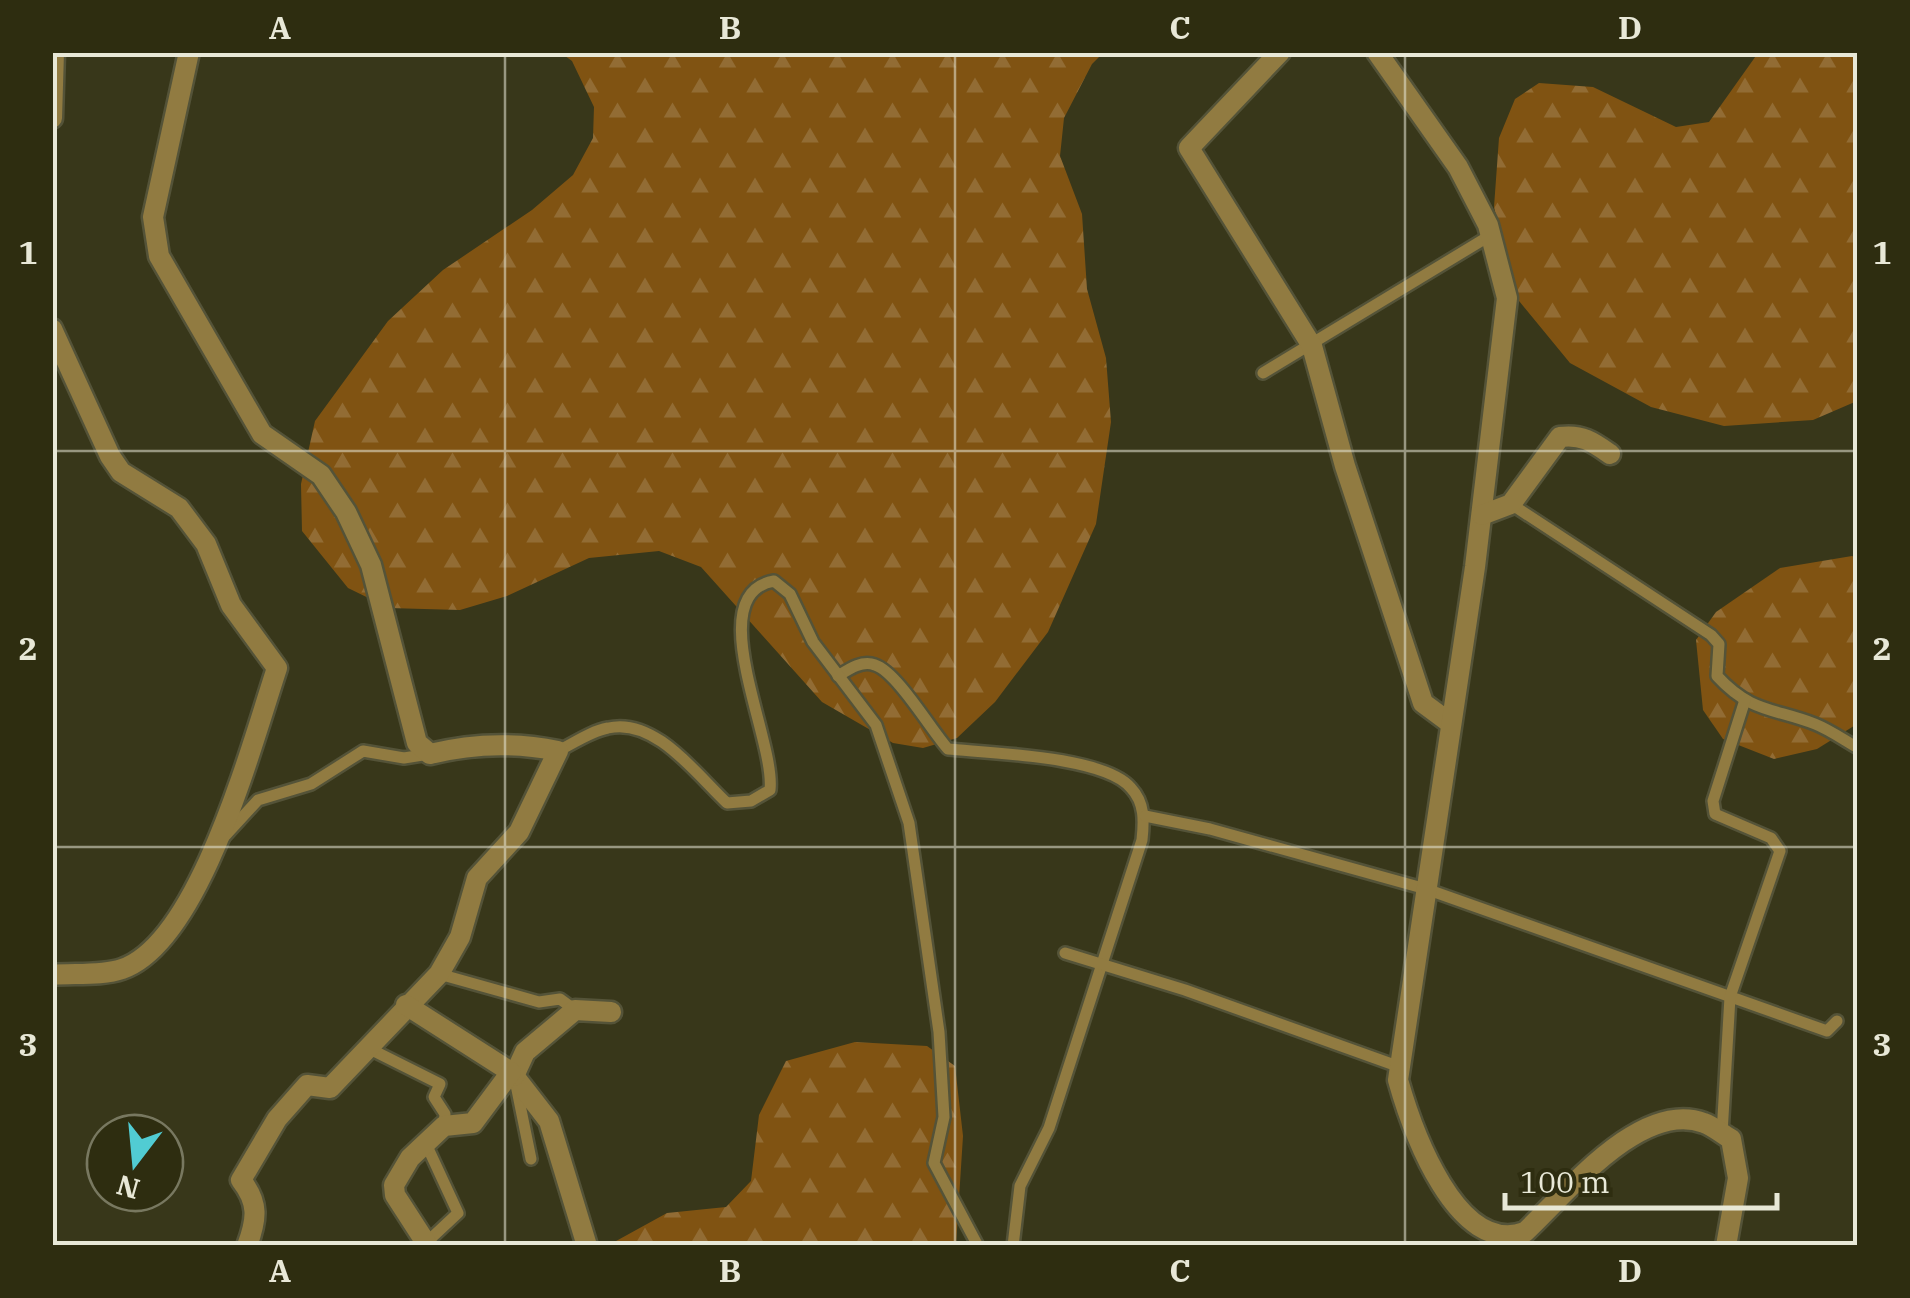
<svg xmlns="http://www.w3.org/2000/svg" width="1910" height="1298" font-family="'IBM Plex Serif',serif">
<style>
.forest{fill:url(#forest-firs)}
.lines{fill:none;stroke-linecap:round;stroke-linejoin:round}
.lane-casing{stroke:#545338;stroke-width:16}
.street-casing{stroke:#545338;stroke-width:25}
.lane{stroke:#917b41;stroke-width:11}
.street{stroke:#917b41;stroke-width:20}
.grid{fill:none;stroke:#e8e8d7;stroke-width:2.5;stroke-opacity:0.55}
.neatline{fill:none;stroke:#e8e8d7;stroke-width:4}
.grid-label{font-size:32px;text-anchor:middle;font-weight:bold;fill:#e8e8d7}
</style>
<defs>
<pattern id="forest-firs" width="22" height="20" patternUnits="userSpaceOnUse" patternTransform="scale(2.5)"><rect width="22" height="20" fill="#805312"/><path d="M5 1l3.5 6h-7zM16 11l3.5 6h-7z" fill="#926c34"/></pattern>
</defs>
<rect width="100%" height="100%" fill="#38371a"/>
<g class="forest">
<path d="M561,53H1103L1092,64L1064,118L1060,156L1082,214L1087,289L1106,358L1111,422L1096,524L1048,632L995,702L957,738L923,748L893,743L822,702L701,567L659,551L589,558L507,596L460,610L389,608L348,588L302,531L301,484L315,421L388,321L443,270L532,210L573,175L593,138L594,107L572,61Z"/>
<path d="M1758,53H1857V401L1813,420L1724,426L1651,407L1570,363L1515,296L1494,207L1499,138L1515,99L1539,83L1593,87L1676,127L1709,122Z"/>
<path d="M1852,556L1858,559L1857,724L1817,749L1774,759L1723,739L1703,710L1696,640L1716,612L1780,568Z"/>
<path d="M855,1042L927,1046L955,1066L963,1136L956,1245L607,1246L667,1213L726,1207L751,1181L759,1115L786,1061Z"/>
</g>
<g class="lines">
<defs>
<g id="lane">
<path d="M1263,373L1491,235"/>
<path d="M1511,504L1711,635L1719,644L1717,676C1751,713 1774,708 1815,724C1830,730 1844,740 1858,748"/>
<path d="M838,676C849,669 862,660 875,665C897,672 931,730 948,749C988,753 1105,756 1131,788C1145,803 1144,821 1142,840L1049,1128L1020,1186L1013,1246"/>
<path d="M558,751C574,743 591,731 608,728C655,717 696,774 727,803L751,801L770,790C776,740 700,594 774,581L790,594L813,642L876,725L909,823L939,1032L944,1117L934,1163L978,1246"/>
<path d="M1145,816L1210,829L1426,889L1827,1031L1837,1021"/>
<path d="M224,837L258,800L311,784L363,751L404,758L429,754"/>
<path d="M1065,953L1185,990L1400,1067"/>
<path d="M439,974L539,1002L560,999L575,1010"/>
<path d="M366,1047L440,1084L434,1097L445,1114L444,1126"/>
<path d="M516,1085L531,1159"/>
<path d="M1722,1134L1730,997L1780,851L1771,838L1715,814L1713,801L1745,700"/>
<path d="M427,1242L458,1213L427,1146"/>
</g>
<g id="street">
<path d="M189,52L153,217L159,256L262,434L321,475L346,512L371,565L417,743L430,754C474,743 514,742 558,751L519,832L477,878L460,937L439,974L330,1088L307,1085L277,1119L241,1180C259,1203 257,1219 247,1246"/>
<path d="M1280,52L1189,148L1312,346L1345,466L1423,703L1450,723"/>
<path d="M1377,52L1458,167L1488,225L1507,298L1475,567L1398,1080C1412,1130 1457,1257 1525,1232C1566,1194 1641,1099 1704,1123C1713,1126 1722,1134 1731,1139L1738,1178L1726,1246"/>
<path d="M52,118L54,52"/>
<path d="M52,329L110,456L121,472L179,508L206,544L231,605L277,668C252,743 200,942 122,969C102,976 73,973 52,975"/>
<path d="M1482,515L1511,504L1560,437C1582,434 1593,442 1610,454"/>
<path d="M406,1005L511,1072L549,1121L587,1246"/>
<path d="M514,1076L525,1052L575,1010L611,1012"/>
<path d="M428,1246L395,1195L394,1185L410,1158L444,1126L473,1123L511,1072"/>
</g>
</defs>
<use href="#lane" class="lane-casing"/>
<use href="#street" class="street-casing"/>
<use href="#lane" class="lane"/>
<use href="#street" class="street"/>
</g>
<path class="grid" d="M505,52V1246M955,52V1246M1405,52V1246M52,451H1858M52,847H1858"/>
<rect width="1910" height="1298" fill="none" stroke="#2e2d10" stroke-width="110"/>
<g transform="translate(135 1163) rotate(196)"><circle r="48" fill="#2e2d10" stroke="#787860" stroke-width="2.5"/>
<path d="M0-8L18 38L0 25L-18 38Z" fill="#51ccd3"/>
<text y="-15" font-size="28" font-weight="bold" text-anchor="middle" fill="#e8e8d7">N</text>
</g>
<path d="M1505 1193v15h272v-15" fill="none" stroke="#e8e8d7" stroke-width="5"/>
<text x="1520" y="1193" font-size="30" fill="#e8e8d7" stroke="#2e2d10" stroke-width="8" paint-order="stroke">100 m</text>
<rect x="55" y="55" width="1800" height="1188" class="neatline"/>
<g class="grid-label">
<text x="280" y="39">A</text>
<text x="730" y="39">B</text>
<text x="1180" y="39">C</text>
<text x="1630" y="39">D</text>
<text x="28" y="264">1</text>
<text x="1882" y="264">1</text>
<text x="28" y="660">2</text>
<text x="1882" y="660">2</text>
<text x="28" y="1056">3</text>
<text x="1882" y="1056">3</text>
<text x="280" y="1282">A</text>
<text x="730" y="1282">B</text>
<text x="1180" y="1282">C</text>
<text x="1630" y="1282">D</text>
</g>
</svg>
